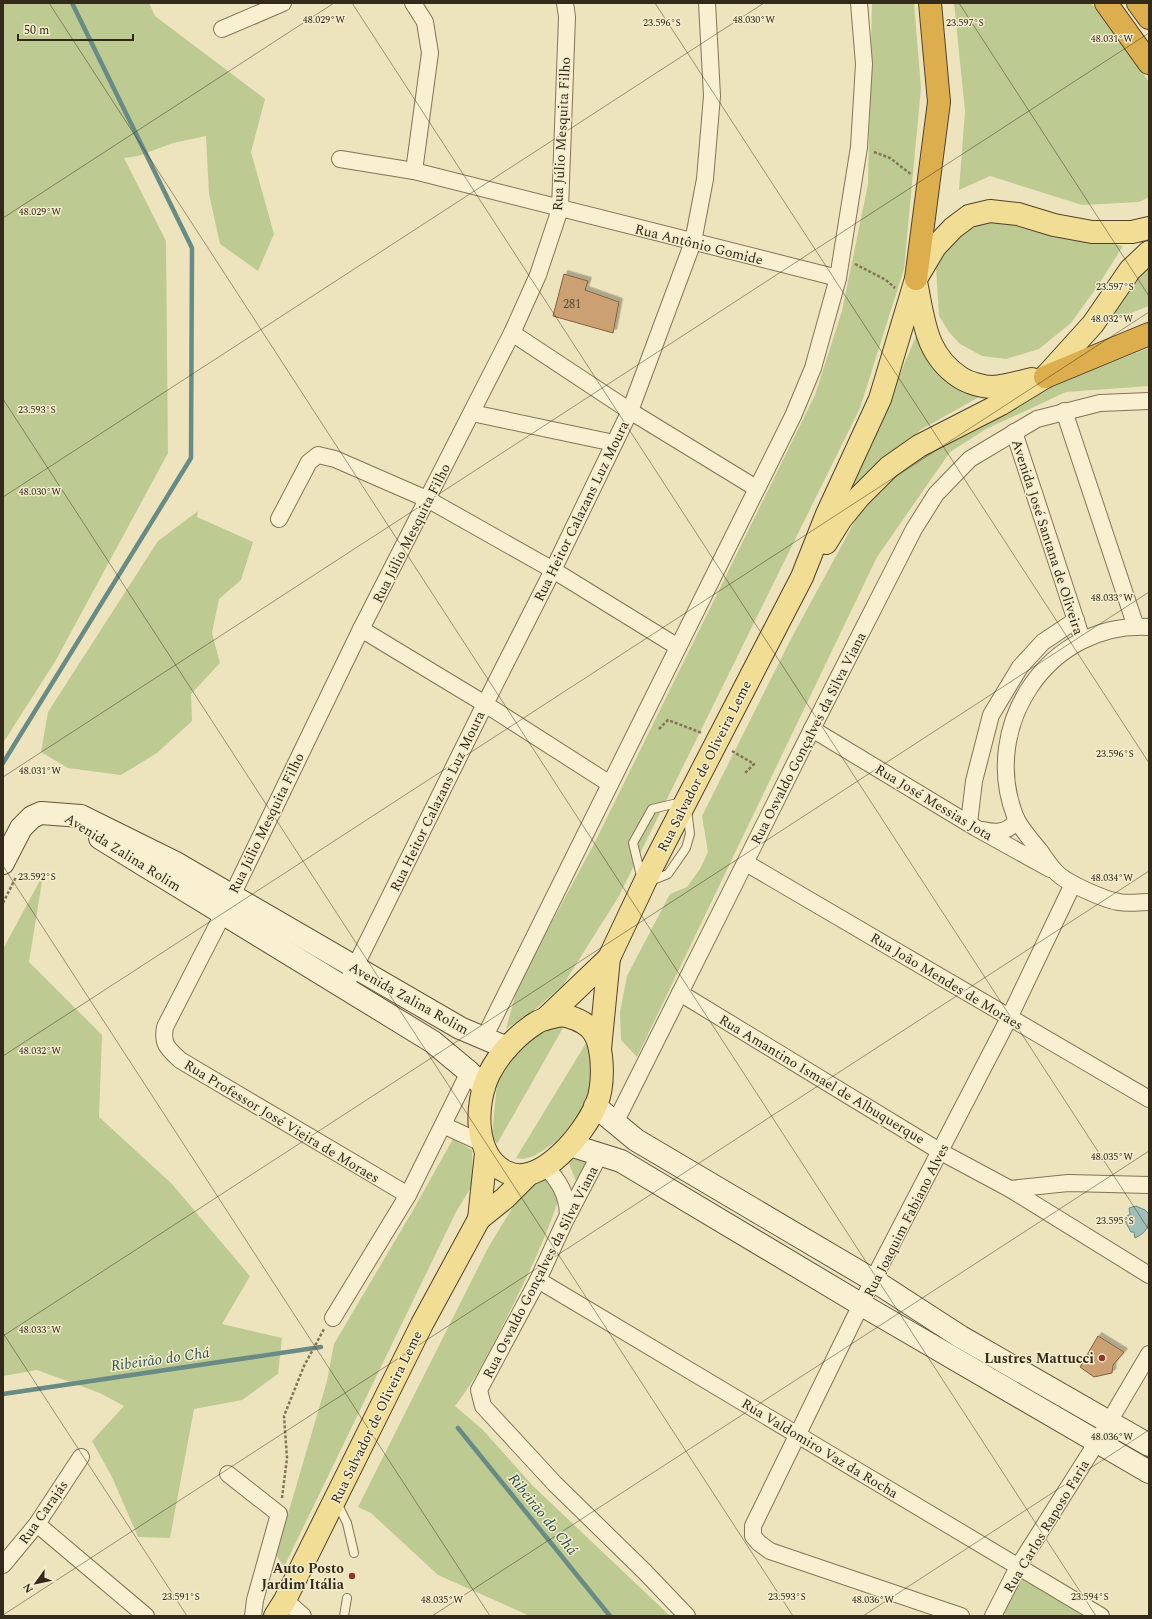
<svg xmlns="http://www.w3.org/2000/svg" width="1152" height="1619" font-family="Spectral,serif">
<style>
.green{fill:#bdca92}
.water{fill:#a1beb9;stroke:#698b86}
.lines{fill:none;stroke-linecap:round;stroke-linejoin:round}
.stream{stroke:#698b86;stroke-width:4.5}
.building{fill:#cba173;stroke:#83603d;filter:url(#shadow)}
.lane-casing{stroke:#847457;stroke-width:10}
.street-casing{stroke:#847457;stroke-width:18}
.secondary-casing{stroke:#66553a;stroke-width:24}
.primary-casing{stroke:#51412b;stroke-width:24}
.highway-casing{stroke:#51412b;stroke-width:24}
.path{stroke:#847457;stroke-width:2.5;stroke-dasharray:3 2;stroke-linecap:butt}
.lane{stroke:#f8f0d0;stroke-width:8}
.street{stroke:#f8f0d0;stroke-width:16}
.secondary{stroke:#f8f0d0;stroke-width:22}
.primary{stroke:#f1de94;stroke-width:22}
.highway{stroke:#ddae4d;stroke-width:22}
.ticks{fill:none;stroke:#332a1b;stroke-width:1;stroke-opacity:0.45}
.poi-dot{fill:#923328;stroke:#f4edcc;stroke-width:1.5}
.labels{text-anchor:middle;stroke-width:3;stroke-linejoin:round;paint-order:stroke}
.number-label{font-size:12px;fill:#594831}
.street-label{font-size:14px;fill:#332a1b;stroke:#f4edcc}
.poi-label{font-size:14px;font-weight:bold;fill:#332a1b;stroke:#f4edcc;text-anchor:end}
.water-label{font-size:15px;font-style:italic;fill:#2a5153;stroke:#f4edcc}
.ticks-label{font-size:10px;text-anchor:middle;fill:#332a1b;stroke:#f4edcc;stroke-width:3;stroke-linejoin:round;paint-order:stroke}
</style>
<defs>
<filter id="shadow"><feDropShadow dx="3.5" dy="-3.5" stdDeviation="0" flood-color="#0004"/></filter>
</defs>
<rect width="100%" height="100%" fill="#ede4bd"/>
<g class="green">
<path d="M3,3H149L155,16L265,99L251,152L274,234L258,271L220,244L209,194L206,136L173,143L138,156L124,158L166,241L168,453L56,660L3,743Z"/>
<path d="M872,3H914L921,88L904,269L860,408L619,896L563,985L532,1012L506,1029L518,985L595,842L815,395L842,311L868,184Z"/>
<path d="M954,3H1091L1149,82V197L1139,202L1082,205L990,176L959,190L965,111Z"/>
<path d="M991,218L1123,246L1097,287L1071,323L1039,349L1006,359L982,356L960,344L949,332L939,316L936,267L949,239L969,224Z"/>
<path d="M1149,257V306L1095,327Z"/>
<path d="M918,331L986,393L922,429L878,465L845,495L867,454Z"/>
<path d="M1149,348V386L1066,392L986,429L950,452L877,557L637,1057L621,1040L620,1012L627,976L670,894L687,887L700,869L708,852L702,816L792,637L862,508L898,474L942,444L1038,391Z"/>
<path d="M198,511L197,517L253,542L241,580L219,599L212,633L220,663L191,694L192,721L157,753L121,775L68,768L41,752L48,712L158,541Z"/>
<path d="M43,875L29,962L102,1035L99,1117L172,1184L250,1276L222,1324L282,1338L278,1374L242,1400L194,1409L170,1538L138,1537L112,1477L92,1441L124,1406L100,1393L37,1370L3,1376V949Z"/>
<path d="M568,1019L497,1144L492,1136L497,1083L504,1065L529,1037Z"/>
<path d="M591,1035L595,1044L589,1096L581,1114L556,1142L534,1156L523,1159L516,1158Z"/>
<path d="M453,1139L472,1150L473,1184L456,1212L284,1567L276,1555L327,1381L334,1344L412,1212Z"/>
<path d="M576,1155L591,1157L577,1184L568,1161V1159Z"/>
<path d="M545,1177L559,1198C546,1238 528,1275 509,1313C493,1345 477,1378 455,1406L483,1430L533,1486L670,1616H530L438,1575L371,1513L358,1507L488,1248L514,1205L538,1178Z"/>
<path d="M1024,1575L1092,1616H1009L1002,1613Z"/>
</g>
<path class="water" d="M1136,1206L1145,1210L1149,1214C1149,1228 1147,1232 1135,1238L1134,1232H1131L1125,1221L1126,1217L1130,1214L1129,1208Z"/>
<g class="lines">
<g class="stream">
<path d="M3,763L191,458L192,248L72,3"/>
<path d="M3,1394L321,1347"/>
<path d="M458,1428L610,1616"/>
</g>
</g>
<g class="building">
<path d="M564,274L588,281L585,290L619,302L613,333L553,316Z"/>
<path d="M1098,1336L1124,1352L1113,1365L1112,1373L1094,1377L1080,1367Z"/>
</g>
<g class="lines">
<defs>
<g id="lane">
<path d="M686,801L690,834L686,848L668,874L643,884L633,843L652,809Z"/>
<path d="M337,1503L347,1523L354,1553"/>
<path d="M344,1616L347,1598"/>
</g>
<g id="street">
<path d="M413,3L425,22L430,53L414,171"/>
<path d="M222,29L283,3"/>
<path d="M340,159L414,171L838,278"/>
<path d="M512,333L630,411L756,488"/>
<path d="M1064,411L1136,627"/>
<path d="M472,413L614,443"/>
<path d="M1014,432L1079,630"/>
<path d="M279,519L309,462L318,455L335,459L429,500L553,570L678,647"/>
<path d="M1149,627C1049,621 980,725 1015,816C1020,828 1032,841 1040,851C1045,858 1050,866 1056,872C1066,883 1105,900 1119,902C1128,904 1139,902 1149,902"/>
<path d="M361,629L485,704L610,784"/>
<path d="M812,729L976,828L1050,869"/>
<path d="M969,823L974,781L991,715L1020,667L1043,642L1076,620"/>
<path d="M983,830C996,833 1005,833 1015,823L1016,818"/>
<path d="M746,863L1149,1099"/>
<path d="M350,977L485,704L553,570L630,411L693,242L705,179L712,96L707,3"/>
<path d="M680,993L941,1152L1010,1189L1149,1275"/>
<path d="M484,1038L793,416L813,368L838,278L859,147L864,64L859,3"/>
<path d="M615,1123L812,729L914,529L936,494L970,459L1037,419L1100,403L1149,401"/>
<path d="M443,1125L482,1143"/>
<path d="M600,1154L565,1221L538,1280L479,1390L483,1406L555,1484L645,1572L687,1616"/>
<path d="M545,1166C559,1181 567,1194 568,1214"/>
<path d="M1010,1189L1068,1183L1149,1185"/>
<path d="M408,1195L180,1060C167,1048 162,1044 165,1027L223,914L361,629L512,333L538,275L560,209L567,17L565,3"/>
<path d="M538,1280L1101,1616"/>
<path d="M333,1318L408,1195L469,1072"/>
<path d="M228,1474L279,1514L255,1600L253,1616"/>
<path d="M37,1524L146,1616"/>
<path d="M3,1565L37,1524L81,1457"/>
<path d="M285,1600L303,1616"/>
<path d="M961,1616L770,1551L759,1543L753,1536V1526L873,1280L1009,1018L1073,884"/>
<path d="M993,1616L1018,1567L1097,1442L1149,1354"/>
</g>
<g id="secondary">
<path d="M100,838L433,1042L469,1072L484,1087"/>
<path d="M3,863L21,828L32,817L41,813L81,816L174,862L460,1028L507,1048"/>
<path d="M595,1106L636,1140L873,1280L961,1337L1149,1445"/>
<path d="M570,1145L621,1161L862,1305L1149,1472"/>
</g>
<g id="primary">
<path d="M916,282C924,320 925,355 961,378C969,383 983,387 993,387C1006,386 1019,382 1032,379"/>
<path d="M826,543L841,519L859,497L889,467L919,446L1001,404L1045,377L1093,324L1130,270L1149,252"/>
<path d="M562,1015C572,1017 581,1020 589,1027C605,1041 604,1084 597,1103C586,1131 541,1189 506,1172C473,1156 475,1103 489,1074C499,1054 517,1035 536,1023C543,1018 553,1017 562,1015Z"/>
<path d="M545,1019L609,958"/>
<path d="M600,1049L609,958L650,871L802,577L827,514L880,399L916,279L935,247L953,228L969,216L990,211L1018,214L1054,225L1092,232H1132L1149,228"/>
<path d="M479,1219L505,1198L529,1174"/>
<path d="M275,1616L285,1600L422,1324L479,1219L486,1153"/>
</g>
<g id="highway">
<path d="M1106,3L1149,63"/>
<path d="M1138,3L1149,18"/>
<path d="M916,279L939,102L930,3"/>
<path d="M1045,377L1149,334"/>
</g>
</defs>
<use href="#lane" class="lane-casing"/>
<use href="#street" class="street-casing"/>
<use href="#secondary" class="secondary-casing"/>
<use href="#primary" class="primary-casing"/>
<use href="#highway" class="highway-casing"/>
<g class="path">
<path d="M874,152L890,158L912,175"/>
<path d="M855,264L886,280L895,288"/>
<path d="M659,729L668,720L702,733"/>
<path d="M732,751L754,764L745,773"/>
<path d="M3,903L16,877"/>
<path d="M282,1498L287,1458L284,1416L304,1366L324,1329"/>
</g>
<use href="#lane" class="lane"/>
<use href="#street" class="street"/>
<use href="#secondary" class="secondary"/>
<use href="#primary" class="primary"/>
<use href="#highway" class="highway"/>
</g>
<path class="ticks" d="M49,3L1096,1616M352,3L1149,1230M655,3L1149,763M959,3L1149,296M3,218L334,3M3,399L793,1616M3,497L764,3M3,777L1149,33M3,866L490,1616M3,1056L1149,312M3,1333L187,1616M3,1336L1149,592M3,1615L1149,871M432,1616L1149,1151M863,1616L1149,1430"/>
<g class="poi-dot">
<circle cx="1102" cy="1358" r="4"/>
<circle cx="352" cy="1576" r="4"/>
</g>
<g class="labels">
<g class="number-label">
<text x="572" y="308">281</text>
</g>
<g class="street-label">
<text transform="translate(561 134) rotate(-87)" y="5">Rua Júlio Mesquita Filho</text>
<text transform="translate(699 244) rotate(14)" y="5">Rua Antônio Gomide</text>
<text transform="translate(581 511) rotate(-64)" y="5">Rua Heitor Calazans Luz Moura</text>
<text transform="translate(411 533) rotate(-63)" y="5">Rua Júlio Mesquita Filho</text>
<text transform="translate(1048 537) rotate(72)" y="5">Avenida José Santana de Oliveira</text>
<text transform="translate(808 738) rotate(-63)" y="5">Rua Osvaldo Gonçalves da Silva Viana</text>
<text transform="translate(704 766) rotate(-63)" y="5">Rua Salvador de Oliveira Leme</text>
<text transform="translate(437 801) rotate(-64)" y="5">Rua Heitor Calazans Luz Moura</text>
<text transform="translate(934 802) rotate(31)" y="5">Rua José Messias Jota</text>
<text transform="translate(266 823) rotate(-64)" y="5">Rua Júlio Mesquita Filho</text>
<text transform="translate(123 852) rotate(32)" y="5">Avenida Zalina Rolim</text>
<text transform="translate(947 981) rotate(31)" y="5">Rua João Mendes de Moraes</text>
<text transform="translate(409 998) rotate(29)" y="5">Avenida Zalina Rolim</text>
<text transform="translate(822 1079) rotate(31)" y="5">Rua Amantino Ismael de Albuquerque</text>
<text transform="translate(282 1121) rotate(31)" y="5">Rua Professor José Vieira de Moraes</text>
<text transform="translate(906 1220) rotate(-63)" y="5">Rua Joaquim Fabiano Alves</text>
<text transform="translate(540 1272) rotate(-63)" y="5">Rua Osvaldo Gonçalves da Silva Viana</text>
<text transform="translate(376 1417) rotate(-64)" y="5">Rua Salvador de Oliveira Leme</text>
<text transform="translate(820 1448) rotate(31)" y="5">Rua Valdomiro Vaz da Rocha</text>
<text transform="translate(43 1512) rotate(-55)" y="5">Rua Carajás</text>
<text transform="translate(1046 1526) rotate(-59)" y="5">Rua Carlos Raposo Faria</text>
</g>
<g class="poi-label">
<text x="1094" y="1363">Lustres Mattucci</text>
<text x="344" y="1573">Auto Posto<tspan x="344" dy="16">Jardim Itália</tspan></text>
</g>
<g class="water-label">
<text transform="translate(160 1359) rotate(-8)" y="5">Ribeirão do Chá</text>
<text transform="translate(543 1514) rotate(51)" y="5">Ribeirão do Chá</text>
</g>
</g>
<g class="ticks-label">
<text x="324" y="23">48.029°W</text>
<text x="754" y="23">48.030°W</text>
<text x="662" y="26">23.596°S</text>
<text x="965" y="26">23.597°S</text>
<text x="1112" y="42">48.031°W</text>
<text x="40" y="215">48.029°W</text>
<text x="1115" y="290">23.597°S</text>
<text x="1112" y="322">48.032°W</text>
<text x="37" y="413">23.593°S</text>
<text x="40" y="495">48.030°W</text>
<text x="1112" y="601">48.033°W</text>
<text x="1115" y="757">23.596°S</text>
<text x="40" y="774">48.031°W</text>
<text x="37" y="880">23.592°S</text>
<text x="1112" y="881">48.034°W</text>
<text x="40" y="1054">48.032°W</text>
<text x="1112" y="1160">48.035°W</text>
<text x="1115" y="1224">23.595°S</text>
<text x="40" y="1333">48.033°W</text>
<text x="1112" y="1440">48.036°W</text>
<text x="181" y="1600">23.591°S</text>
<text x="787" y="1600">23.593°S</text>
<text x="1090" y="1600">23.594°S</text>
<text x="442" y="1603">48.035°W</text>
<text x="873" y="1603">48.036°W</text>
</g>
<rect width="1152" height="1619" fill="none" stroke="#332a1b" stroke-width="8"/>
<g transform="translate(36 1583) rotate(237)" stroke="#f4edcc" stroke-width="3" paint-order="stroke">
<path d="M0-3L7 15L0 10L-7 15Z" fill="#332a1b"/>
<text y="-6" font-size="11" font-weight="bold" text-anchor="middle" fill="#332a1b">N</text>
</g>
<path d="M18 34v6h115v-6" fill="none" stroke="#332a1b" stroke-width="2"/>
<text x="24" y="34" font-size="12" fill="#332a1b" stroke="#f4edcc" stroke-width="3" paint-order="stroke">50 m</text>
</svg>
